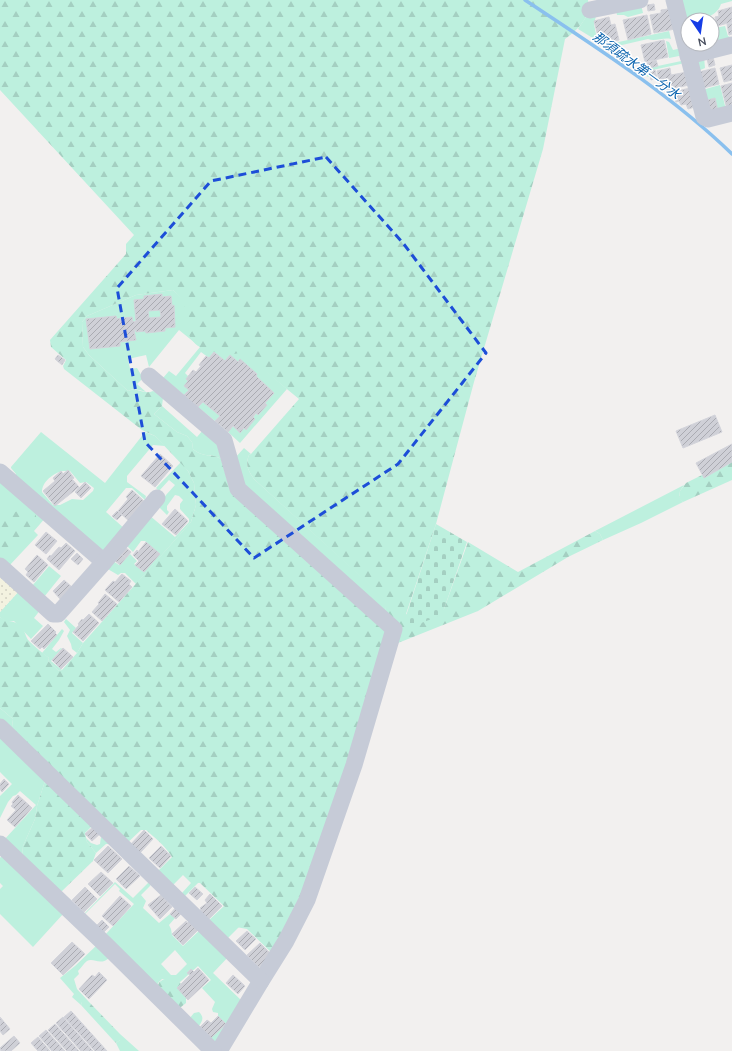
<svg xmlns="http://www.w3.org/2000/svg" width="732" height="1051" font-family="'Nunito Sans','Noto Sans JP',sans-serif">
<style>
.grass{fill:#bdf0de;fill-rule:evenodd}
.forest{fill:url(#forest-firs);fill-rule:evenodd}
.sand{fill:url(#sand-dots)}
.cemetery{fill:url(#cemetery-stones)}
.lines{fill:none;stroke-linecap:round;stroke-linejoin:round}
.stream{stroke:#8ac0ee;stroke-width:3.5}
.building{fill:url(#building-hatch);stroke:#d3d4db;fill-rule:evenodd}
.minor{stroke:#c6cbd7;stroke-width:17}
.marked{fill:none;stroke:#1d4ed8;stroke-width:3;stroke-dasharray:8 5;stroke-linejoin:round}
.labels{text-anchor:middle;stroke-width:3;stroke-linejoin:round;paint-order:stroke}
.water-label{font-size:13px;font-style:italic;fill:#0a63ae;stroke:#fff}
</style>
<defs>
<pattern id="forest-firs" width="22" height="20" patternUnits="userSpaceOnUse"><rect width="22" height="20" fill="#bdf0de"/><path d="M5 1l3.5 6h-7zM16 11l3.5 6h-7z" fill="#a4cfc1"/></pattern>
<pattern id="sand-dots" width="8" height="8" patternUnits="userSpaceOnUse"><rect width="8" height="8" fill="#f3f2e0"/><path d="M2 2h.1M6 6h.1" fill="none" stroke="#d2d1c3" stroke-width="1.8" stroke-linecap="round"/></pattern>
<pattern id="cemetery-stones" width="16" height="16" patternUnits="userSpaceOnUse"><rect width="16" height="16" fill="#bdf0de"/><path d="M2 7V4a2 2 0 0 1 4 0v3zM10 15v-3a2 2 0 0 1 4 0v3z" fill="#a4cfc1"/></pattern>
<pattern id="building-hatch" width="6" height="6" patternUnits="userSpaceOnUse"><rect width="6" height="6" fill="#cfd0d7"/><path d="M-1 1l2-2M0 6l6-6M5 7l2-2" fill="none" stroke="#aaabb2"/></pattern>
</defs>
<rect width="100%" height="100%" fill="#f2f0ef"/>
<g class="grass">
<path d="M680,0H732V1L721,4C717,17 701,20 688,20V21Z"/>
<path d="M641,4L643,13L628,17L624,15H617L616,10Z"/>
<path d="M588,14L596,16L594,24L597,39L596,40L578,29Z"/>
<path d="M725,26L728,36L730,37L719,44L715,28Z"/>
<path d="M669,31L671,39C663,37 655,42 648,39L609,48L605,45Z"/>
<path d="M666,41L669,42L673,50L682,48L684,55L669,58Z"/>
<path d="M704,57L705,68L698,71L702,90L720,85L726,110L718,111L715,98L703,101L693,59Z"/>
<path d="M686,60L685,63L648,71L649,76L648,77L639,70Z"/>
<path d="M173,290L184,301L287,389L240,443L228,432L233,426L240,432L274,393L256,376L257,374L240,360L238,362L230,355L225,361L214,352L209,358L201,352L185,373L188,376L186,379L188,381L189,390L184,395L163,378L169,371L176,376L200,347L179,330L149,367L146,355L128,359L130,369L137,368L143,378L137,384L146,392C139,390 135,388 128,391L89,355L83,347L82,322L87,316L136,295Z"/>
<path d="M203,402L220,416L215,421L198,407Z"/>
<path d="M162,406L197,437L203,430L217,444L221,459C210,452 205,459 193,449L192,442L187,436L177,432L154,414Z"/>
<path d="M41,432L105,483L145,432L155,436L165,446L153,445L127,476V482L146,496L145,500L132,488H126L106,512L126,530L104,553L0,467V464L15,476L16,474L11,468V467ZM63,471H70L80,483L86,482L94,488L93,491L83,500L72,499L60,505H53L42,492C42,482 53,473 63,471Z"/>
<path d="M244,448L251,454L249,455C245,465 248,470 254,479L387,600L385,613L242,487L235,458Z"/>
<path d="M181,462L188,471L194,483L196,505L191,522L136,584L125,573H121L118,575L106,568L113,561L119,565L130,554L137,561L134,564L144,572L159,554L145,541H141L133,552L125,544L149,515L175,537L189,522V519L180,509V504L183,500L179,496L175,495L167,506V510L169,512L167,515L157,505L175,485L169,480L159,491L156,488Z"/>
<path d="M0,476L46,517L34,531L38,535L8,567L0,560Z"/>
<path d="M684,485L680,491L679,497L683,502L641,523L603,540L600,534L595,531Z"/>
<path d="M49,566L61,576L44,597L32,586Z"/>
<path d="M20,590L41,609L34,618L43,626L31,639L14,621L6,622L0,617V612Z"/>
<path d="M66,619L76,628L72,633L83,643L77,653L72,649L71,644L67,636L70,630L64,622Z"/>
<path d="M62,629L64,631L59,640L52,649L56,652L61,648H62L51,661L62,670L59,671L48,661L49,658L42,653Z"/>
<path d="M0,708L13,719L11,736L0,725Z"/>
<path d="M0,732L45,781L37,806L35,819L23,846L22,857L4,840L36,805L20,791L16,795L13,796L8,802L0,818V796L12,784L0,772Z"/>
<path d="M101,837L110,844H106L96,853L87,842L86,838L91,843L97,845L100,844Z"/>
<path d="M3,854L64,913L33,947L0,914V889L3,886L0,883V858Z"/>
<path d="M173,856L199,882L182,899L156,873ZM183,875L191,883L182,893L173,885Z"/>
<path d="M151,880L152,881L150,886L141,895L146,901L143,908L159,923L170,914L175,918L169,925L171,929L172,935L183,946L201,929L229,956L213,973L243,1002L218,1045L189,1019L194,1013L199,1012C204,1017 203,1020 199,1026L211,1038L226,1024L218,1016V1013L213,1012L212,1009L215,1002L202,988L211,980L198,966L180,982L162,979L158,983L157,988L104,936L134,904L119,891L120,889L115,884L84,915V914L115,882L133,898ZM175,950L187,964L176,975H171L161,964Z"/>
<path d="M224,906L242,924L226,940L207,922Z"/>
<path d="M97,945L110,957C100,967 94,957 87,961C84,963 81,968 78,971L79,974L74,979L77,989L89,1002H82L81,1005L72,997L74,994L60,978L75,966Z"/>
<path d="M120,1034L139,1051H120L116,1043L120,1040Z"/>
</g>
<g class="forest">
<path d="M0,0H588C591,18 578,29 565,39L543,149L474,382L436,524L406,614L418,620L437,616L444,609L468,542L518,572L595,531L600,534L603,540L568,557L478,611L398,643L353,781L274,955L247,929L236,927L231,924L226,917L225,907L200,883C183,882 178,866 170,854C164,845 154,837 146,830H141L123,847L92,826L85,833L87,842L96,853L93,861L62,891H58L22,857L23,846L35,819L37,806L45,781L11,736L13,719L0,708V617L6,621C13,621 20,623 24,631C26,635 26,638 30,642C36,648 43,653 49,658L48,661L59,671L62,670L77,653L83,643L191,522L196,505L194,483L188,471L155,436L142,430L64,369L63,366L66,360L51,347L50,340L126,254V244L134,235L0,90ZM173,290L183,301L187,315L198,325L197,329L192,331L189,335C194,345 200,348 211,351C224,355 229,356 242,352L299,399L251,454L249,455C245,465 248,470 254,479L386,600L385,613L230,490L221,459C210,452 205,459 193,449L192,442L187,436L177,432L154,414L162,406L163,398L158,393L153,391C144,395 137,387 128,391L89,355L83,347L82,322L87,316L136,295Z"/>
<path d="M732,460V480L683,502L679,498L680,491L686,483Z"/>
<path d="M25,509L30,510L36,515V524L29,530L24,540L9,548L6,553L0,557V516Z"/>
<path d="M168,978L179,981L186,993V1003L181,1007L177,1008L157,988C159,981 161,980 168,978Z"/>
<path d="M82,1002H89L120,1034V1040L116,1043L113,1040L81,1005Z"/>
</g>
<path class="sand" d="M0,573L20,590L0,612Z"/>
<path class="cemetery" d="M436,524L467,542L442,615L416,625L404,622Z"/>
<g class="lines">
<path class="stream" d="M525,0C596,47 670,94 732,154"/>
</g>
<g class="building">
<path d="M654,4L655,10L648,11L647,5Z"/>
<path d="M732,7V22L717,26L715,17L719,16L718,11Z"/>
<path d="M668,9L675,29L654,33L650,15L661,13V10Z"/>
<path d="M647,15L651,34L628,40L623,20Z"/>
<path d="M609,17L611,25L615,24L619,40L606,43L605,39L599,40L594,21Z"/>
<path d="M732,23V34L729,35L727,24Z"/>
<path d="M714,29L718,44L694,50L690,44H712V30Z"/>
<path d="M664,40L668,57L645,62L641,45Z"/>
<path d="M713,57L715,65L709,67L707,59Z"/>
<path d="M656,60L658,66L649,68L647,63Z"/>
<path d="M732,65V80L724,82L720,68Z"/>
<path d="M670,68L671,75L687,72L689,85L666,90L660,85L657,71Z"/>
<path d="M715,68L719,84L703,88L699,72Z"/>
<path d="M655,70L657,78L651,80L649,71Z"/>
<path d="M732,83V108L727,109L721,86Z"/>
<path d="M690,88L695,107L688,109L686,104L681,105L679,101L676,102L673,92Z"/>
<path d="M715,98L718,111L707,112L704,101Z"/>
<path d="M162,294V297L171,296L172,306L174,305L175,327L165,328V331L146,333L145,331L136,332V330H134L136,340L120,342V346L90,349L86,319L116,316L117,319L132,317L133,322L136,321L134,300L144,299V296ZM160,310L161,317L149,318L148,311Z"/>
<path d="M214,352L225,361L230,355L238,362L240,359L257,374L256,376L274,393L265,403L267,405L258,415L256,413L253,417L255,419L246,430L244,428L240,433L233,426L228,432L215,421L220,416L203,402L198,407L184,395L189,390L184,386L188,381L186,379L193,370L196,372L201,366L199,365L206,356L209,358Z"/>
<path d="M58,355L65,360L62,365L55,359Z"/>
<path d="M715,415L722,432L683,448L676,431Z"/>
<path d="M732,444V462L704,478L696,463Z"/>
<path d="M160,454L173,466L155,487L141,476Z"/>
<path d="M68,470L74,478L72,479L79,487L55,506L43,491L55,481L53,478L61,471L63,474Z"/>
<path d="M85,482L91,488L81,498L75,492Z"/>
<path d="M132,490L145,502L129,521L118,511L128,499L126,497Z"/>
<path d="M175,509L188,521L176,535L162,524Z"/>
<path d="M117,511L122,515L117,520L112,516Z"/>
<path d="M46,532L57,541L46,554L35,545Z"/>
<path d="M146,542L160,554L144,572L135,565L139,561L133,555L137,550L138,552Z"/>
<path d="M66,543L75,551L59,570L47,559L50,555L51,556L59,547L61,548Z"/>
<path d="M125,547L131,552L126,558L120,553Z"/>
<path d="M119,552L126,558L120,565L113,559Z"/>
<path d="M77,553L83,559L78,565L71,559Z"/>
<path d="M37,555L48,565L34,582L26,575L28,572L25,569Z"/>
<path d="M122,574L131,581L129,584L132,587L119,602L105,590L113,581L115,582Z"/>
<path d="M64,580L73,588L61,600L53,591Z"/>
<path d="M105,594L117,604L102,621L92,612L99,604L98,603Z"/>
<path d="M89,614L99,623L83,641L73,632L79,625L78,624L82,619L83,620Z"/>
<path d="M48,624L56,632L55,633L57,635L44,649L42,647L40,649L31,641Z"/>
<path d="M63,648L73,657L61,669L52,660Z"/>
<path d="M4,779L9,784L2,792L0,789V784Z"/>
<path d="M18,795L32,808L15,827L7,820L16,810L11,806L13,804L12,802Z"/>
<path d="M94,826L101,833L92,841L85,834Z"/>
<path d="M144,830L153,839L139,854L130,845Z"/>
<path d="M108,846L122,859L108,873L94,860Z"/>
<path d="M161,846L171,856L160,868L149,858Z"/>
<path d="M129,866L140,876L126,889L116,879Z"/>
<path d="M101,872L113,883L100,896L88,884Z"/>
<path d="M85,887L97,899L84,912L72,900Z"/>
<path d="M195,887L203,894L197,900L189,893Z"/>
<path d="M210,894L222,906L207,921L198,913L201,909L200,908L207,903L205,900Z"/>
<path d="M161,895L172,907L160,919L148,905Z"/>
<path d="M120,896L131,906L113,926L102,916Z"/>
<path d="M177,906L183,912L176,919L170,914Z"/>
<path d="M191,919L200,928L183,945L172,934L186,921L187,923Z"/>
<path d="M102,920L109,927L104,932L97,925Z"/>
<path d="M247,931L256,939L245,950L236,941Z"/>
<path d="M72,942L85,954L63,975L51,963Z"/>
<path d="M260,943L272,955L259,967L247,955Z"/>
<path d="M198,968L209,980L188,1000L177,988L190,975L187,973L191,969L194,972Z"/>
<path d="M99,972L107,980L89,999L79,989L92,975L95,977Z"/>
<path d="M233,975L245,986L238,994L226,983Z"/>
<path d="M71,1011L107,1051H95L64,1017Z"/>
<path d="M218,1016L226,1024L211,1038L200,1027L207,1020L211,1023Z"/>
<path d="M0,1017L10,1029L3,1035L0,1031Z"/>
<path d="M63,1017L93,1051H81L56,1023Z"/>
<path d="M55,1024L79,1051H67L48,1030Z"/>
<path d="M46,1030L65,1051H52L39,1036Z"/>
<path d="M14,1036L20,1043L11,1051H1L0,1048Z"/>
<path d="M38,1037L50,1051H38L31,1043Z"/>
</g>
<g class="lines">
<g class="minor">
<path d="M674,0L704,117L708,119L732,113"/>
<path d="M590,10L640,0"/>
<path d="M688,56L732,45"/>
<path d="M149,376L224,440L238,489L394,629L354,765L307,900L286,941L261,981L219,1051"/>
<path d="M0,472L104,562"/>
<path d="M0,566L53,614H58L104,562L157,498"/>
<path d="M0,727L261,981"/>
<path d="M0,844L106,945L213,1051"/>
</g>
</g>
<path class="marked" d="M326,157L403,243L486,353L398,464L254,558L145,442L117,288L211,181Z"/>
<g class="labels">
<g class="water-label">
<text transform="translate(637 65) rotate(36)" y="5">那須疏水第一分水</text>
</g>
</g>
<g transform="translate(700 32) rotate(167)"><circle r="19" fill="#ffffff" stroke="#b5b8be"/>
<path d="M0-3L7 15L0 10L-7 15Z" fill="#163de6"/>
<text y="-6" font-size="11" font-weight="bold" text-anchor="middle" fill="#474d5d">N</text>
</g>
</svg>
